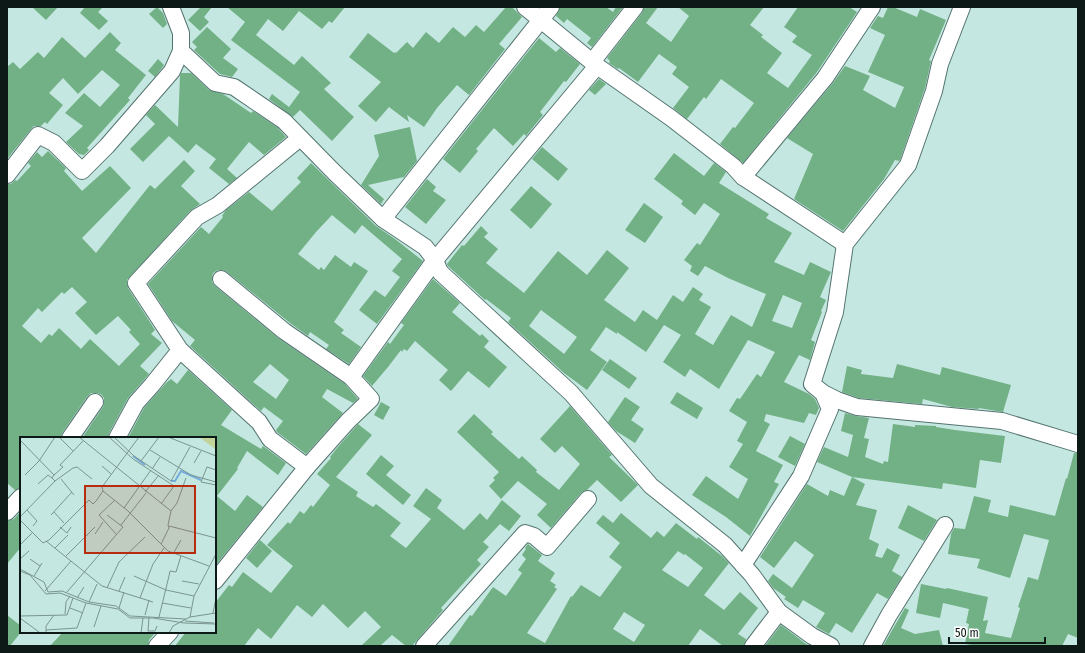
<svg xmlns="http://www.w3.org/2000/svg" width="1085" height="653" font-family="'Fira Sans Condensed',sans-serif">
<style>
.building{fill:#72b085;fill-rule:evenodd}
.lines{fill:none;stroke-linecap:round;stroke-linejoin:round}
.minor-casing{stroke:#54746f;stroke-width:18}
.minor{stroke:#fff;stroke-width:16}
.inset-river{fill:none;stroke:#73acda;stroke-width:2}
.inset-road{fill:none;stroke:#7a9590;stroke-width:1}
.view{fill:#b72c0e;fill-opacity:0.15;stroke:#b72c0e;stroke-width:2}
.inset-edge{fill:none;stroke:#0c1917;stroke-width:2}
</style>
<rect width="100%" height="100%" fill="#c4e8e1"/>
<g class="building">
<path d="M32,7H58L46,20Z"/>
<path d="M85,7H103L98,12L108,21L99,30L80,13Z"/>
<path d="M157,7L163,13L167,24L163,28L149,14Z"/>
<path d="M201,7H212L204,17L209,22L200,31L188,20Z"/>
<path d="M227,7H345L332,23L329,21L322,29L299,11L283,31L268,19L256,35L294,65L302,56L331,83L324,89L354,117L332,141L300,110L293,117L269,99L272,94L289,107L300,92L231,40L245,22Z"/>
<path d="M506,7H512L522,17L499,44L505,49L469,95L457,85L437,108L424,127L407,115L409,122L389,107L376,122L358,106L381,82L349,57L368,33L394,53L395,52L396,53L407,42L413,48L426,32L439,43L453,27L465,37L476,25L484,32Z"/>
<path d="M560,7H606L613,12L616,7H623L592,47L587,43L591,38L567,19L564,23L556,16Z"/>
<path d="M644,7H658L646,23L671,42L689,16L678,7H764L750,25L763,35L761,37L782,53L767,73L788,88L812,55L792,42L797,36L784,27L798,7H849L857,12L817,72L743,163L720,144L733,127L735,128L754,103L721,79L706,99L704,97L687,119L673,108L689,87L672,74L677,67L659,54L638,82L619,68L618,69L609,63L610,61L607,58L642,13Z"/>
<path d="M888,7H893L917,17L920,9L946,20L929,60L931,61L925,88L900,160L899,161L895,160L884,179L843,231L794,199L813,154L787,138L832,84L845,66L870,76L863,90L895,108L904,87L868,72L885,35L870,28L878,16L883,18Z"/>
<path d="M207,27L231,49L223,58L238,69L232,77L220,74L194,50L197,47L192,42Z"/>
<path d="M110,32L121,43L115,50L146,75L128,98L130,100L87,148L89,150L84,155L79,154L66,142L83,126L65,113L84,93L100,107L120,85L102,70L78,94L63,78L49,93L63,105L47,124L45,122L41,126H34L31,129L7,159V67L13,62L20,69L38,52L44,58L62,37L85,58Z"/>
<path d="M539,38L556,52L560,48L580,64L566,82L564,81L540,112L543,115L526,136L524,134L513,146L494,128L476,149L478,151L460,173L443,159Z"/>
<path d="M158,59L164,65L155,77L148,71Z"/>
<path d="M181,73H191L209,90L223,94L251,113L253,111L278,128L286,137L264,155L249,142L227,169L237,178L229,184L209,168L216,159L196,144L188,153L169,136L143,162L130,149L155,124L146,115L155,105L178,127L180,76Z"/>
<path d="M599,79L606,84L595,95L589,90Z"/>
<path d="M410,127L417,161L404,177L368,185L384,199L381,204L361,185L379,156L374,135Z"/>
<path d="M542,147L568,169L558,181L532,159Z"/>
<path d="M48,151L66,168L64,171L82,191L110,166L131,188L82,238L96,253L150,185L155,189L184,160L195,171L181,186L200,204L190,211L127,280L128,288L155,330L151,334L162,343L140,366L149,374L128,398L109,433L108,438H82L103,407L104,403V398L101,394L96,393H91L87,397L62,433L61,438H21V488L15,490L7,483V184H11L15,180L17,181L31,166L28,163L37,152L42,157ZM72,287L87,302L75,313L96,335L118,316L131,330L129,332L140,344L119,366L90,339L81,349L59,328L52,336L49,334L41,343L22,326L38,308L42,312L62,292L64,294Z"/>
<path d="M674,153L704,176L714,163L726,172L719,183L769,214L766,218L792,233L774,262L804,275L810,262L831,272L820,297L826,300L821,311L822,312L811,340L815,342L810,360L799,355L784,382L809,394L815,399L819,408L816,415L809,413L804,423L766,414L764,421L770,424L756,451L783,465L774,482L779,484L750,536L726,517L692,495L706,476L738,499L748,479L729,467L743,444L737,441L747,422L729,411L737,398L740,399L757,374L761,377L775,352L748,340L719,389L690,369L685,377L663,362L681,335L664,325L646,352L617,332V334L606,327L590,350L607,362L587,390L564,373L508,322L511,318L486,299L485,300L448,266L447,264L462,245L464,246L481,226L488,233L484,237L498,249L486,263L524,293L558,251L587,275L607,250L629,268L604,300L635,322L643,310L657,320L673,295L683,302L693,287L703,294L699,300L711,307L695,334L713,345L731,315L752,327L766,294L728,278L705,266L698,276L690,271L692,266L684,260L697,243L700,245L720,214L704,203L695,215L681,204L683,201L654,179ZM783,295L802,303L792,328L772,321ZM541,310L577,337L564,354L529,326Z"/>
<path d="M311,163L376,226L395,239L423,261L377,324L359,310L375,290L385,297L400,277L392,271L402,259L362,225L355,234L332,215L316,232L298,254L319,270L321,267L324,270L335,255L351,267L354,262L368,271L334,322L344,330L341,333L361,347L349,364L326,349L329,345L310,332L308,336L290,323L227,272L223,270H218L213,273L212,278V282L215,286L278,338L345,384L358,399L353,403L327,389L322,397L343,413L306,454L277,432L276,430L283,421L264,407L261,411L190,346L195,340L172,321L148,284L201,227L209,234L223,217L222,216L226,210L249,192L272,211L301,182L297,178ZM270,364L289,380L276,399L253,382Z"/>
<path d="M427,179L436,187L433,191L446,200L426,224L405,207Z"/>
<path d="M531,186L552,204L531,229L510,210Z"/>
<path d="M644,203L663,217L645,243L625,230Z"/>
<path d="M433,279L460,303L452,312L480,336L482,334L489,341L484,347L507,367L489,388L468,371L451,391L439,380L448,370L415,341L407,351L404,349L402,352L401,350L388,367L372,386L363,376L388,342L390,344L404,325L401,323Z"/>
<path d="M610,359L637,378L629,389L602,370Z"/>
<path d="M897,364L940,375L942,367L1011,385L1003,412L979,408L978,409L952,407L923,399L922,404L859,398L842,392L847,366L862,370L861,374L893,378Z"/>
<path d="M188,370L232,410L221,425L261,449L263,446L286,463L278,475L247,451L237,468L238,469L217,496L235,511L247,495L263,507L215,566V438H128L144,408L166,383L171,379L177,384Z"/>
<path d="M677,392L703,408L697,419L670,403Z"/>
<path d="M625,397L640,407L631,420L644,429L635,443L616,431L608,422Z"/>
<path d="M381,402L390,407L383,420L374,415Z"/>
<path d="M570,406L612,455L609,457L638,485L621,502L597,480L587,490L581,493L551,528L537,515L547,504L518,481L501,499L489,486L495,480L493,478L499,472L457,432L474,414L493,432L491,434L519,459L522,456L537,470L536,472L559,490L580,464L562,446L555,453L540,439Z"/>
<path d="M845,413L856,416L869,418L864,438L869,439L865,457L883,464L884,461L888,462L893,424L915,427V425L936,426V427L955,430L1005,436L1001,463L980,460L976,488L943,483L942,489L852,477L865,484L856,505L877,510L869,539L879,544L875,556L882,558L887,548L900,555L892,571L902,577L888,599L877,593L852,633L836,623L829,634L816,627L825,613L803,600L798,608L784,599L786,597L773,588L768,581L773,574L792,588L814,555L795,541L774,568L760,557L807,484L828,496L830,490L844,496L852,477L817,462L824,447L848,457L853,435L841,431Z"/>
<path d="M358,424L372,435L336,477L358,492L356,496L373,507L376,504L401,523L390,536L406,548L431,519L413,506L426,488L442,500L437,508L464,530L480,513L487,520L502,500L521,516L509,531L500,524L483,542L489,547L477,560L481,564L441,608L443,610L412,646H406L392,635L380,646H361L381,627L365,611L348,628L323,604L312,617L297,605L271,639L258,628L244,646H175L186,632H215V603L229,585L232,587L243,572L271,593L293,566L267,545L288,522L290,524L300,511L304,514L311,505L313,507L330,485L317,474L331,458L330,457L337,448Z"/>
<path d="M790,436L805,444L795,466L778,457Z"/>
<path d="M1074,453H1078V638L1068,634L1062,646H978L965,644L969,624L966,623L969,609L943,603L940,618L916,613L921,584L946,589L947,588L988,597L983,621L988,620L985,633L1011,638L1020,608L1018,607L1028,577L1038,580L1049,540L1024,534L1010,578L977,568L980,559L948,554L951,534L954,528L965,529L974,496L991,500L988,512L1008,517L1010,505L1055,516L1066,478L1067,479Z"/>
<path d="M381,455L394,466L386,475L411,495L403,505L366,474Z"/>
<path d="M908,505L937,520L924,541L898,528Z"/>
<path d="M21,511V547L7,564V521L14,519Z"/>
<path d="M621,513L651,538L657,531L664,537L676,523L697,539L698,537L722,556L729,563L704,595L724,610L740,592L758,608L738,634L746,639L744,646H723L700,629L688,646H448L470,615L472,616L493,587L506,596L522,573L518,570L526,559L522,555L526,549L525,548L528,544L542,555L538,561L555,573L550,581L556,585L554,587L557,589L527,633L545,643L571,596L572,597L581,585L600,597L622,567L609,557L620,543L596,523L603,515L613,523ZM678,551L684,555L685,554L703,568L688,587L662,570ZM624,612L645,625L634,642L613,629Z"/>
<path d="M260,540L272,551L257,568L246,558Z"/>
<path d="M905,608L909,610L901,628L915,634L939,630L943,646H883Z"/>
<path d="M7,615L21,626V632L10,646H7Z"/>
<path d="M781,625L806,644L811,646H765Z"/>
<path d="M63,632H156L149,640L148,646H50Z"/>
</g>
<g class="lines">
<defs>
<g id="minor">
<path d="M525,7L597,66L671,118L733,166L743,177L845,244"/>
<path d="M181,51L215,83L234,87L284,121L334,172L383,219L425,247L435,260L440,272L571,393L651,486L725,545L752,575L779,612L812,636L831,646"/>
<path d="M592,62L635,7"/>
<path d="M300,138L218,205L197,217L136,283L180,350L259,422L270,439L307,467"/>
<path d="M7,175L38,135L54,143L82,171L107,146L172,71L181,51V33L171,7"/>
<path d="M743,177L825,78L872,7"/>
<path d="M383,219L551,7"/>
<path d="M351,377L435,260L597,66"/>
<path d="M823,393L837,400L857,407L1002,421L1078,444"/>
<path d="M70,438L95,402"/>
<path d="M117,438L136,403L152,385L180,350"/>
<path d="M7,512L21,497"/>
<path d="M743,565L801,476L830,409L823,393L812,384L835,312L845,244L908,165L934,91L940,64L962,7"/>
<path d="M215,581L307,467L348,421L371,399L351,377L284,331L221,279"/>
<path d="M157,646L170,632"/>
<path d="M424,646L525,533L534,536L547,547L588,499"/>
<path d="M753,646L779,612"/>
<path d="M872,646L889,615L945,525"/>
</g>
</defs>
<use href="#minor" class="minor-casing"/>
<use href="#minor" class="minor"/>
</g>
<g transform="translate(20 437)">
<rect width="196" height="196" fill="#c4e8e1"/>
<path d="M179,0H196V17L195,12Z" fill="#c0d49b"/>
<path class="inset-river" d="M113,19L125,28M151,44H155L161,34L181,43"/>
<path class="inset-road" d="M39,0L53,14M59,0L151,74M89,0L113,22L154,49L141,67M94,0L114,19L151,44L170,10M148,0L196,19M0,3L34,38L32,41L35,44M130,13L171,38L196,45M121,24L139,0M174,26L181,14M82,29L91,37M132,32L140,20M196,33L187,30L181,45L196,48M5,38L19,24L35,0M34,38L43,30L40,28L63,4M41,42L54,58M18,47L28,38L32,41M83,54L108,74L148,114L189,129M125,55L139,38M95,63L79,78L96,97M104,71L131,33M7,73L17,84L13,89M34,75L44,86M31,78L52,55M0,80L35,44L53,31L57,30L72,42M0,83L23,106L29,103L69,63L73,67L76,64L83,54L82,50L119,0M101,88L126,56M149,89L196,101M40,90L47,96L51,90M75,97L83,85M26,104L82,149L133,165M141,107L149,91L148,88L151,74L157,66L166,41M0,108L12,96M35,111L48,98M153,117L161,103M46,119L75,90M0,122L9,114M10,122L20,129M0,132L24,145L28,155L42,154L69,165L96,169L110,179L166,182M0,134L10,138L26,157L40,156L66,166L98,172L110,181H133L164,186L196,187M14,139L22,126M114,139L146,153L174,159M162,144L179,147M126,145L133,127L144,111M87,151L99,125L125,100M25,154L51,124M99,154L105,140M47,155L103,90L87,78M57,161L64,150M120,161L126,145M69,165L77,147M142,166L171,171M50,171L63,176M99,171L104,155M193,176L196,161M45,177L46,165L50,159M125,178L129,163M0,179L47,178L53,161M129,180L128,194H135L137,189M139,180L149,139L150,134L156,135L161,119M170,180L174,159L196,117M0,181L19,195M165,184L194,186M74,190L81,169M26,193L57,191L66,166M26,196V189L34,178M121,196L123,181M149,196L153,189L170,180L196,176"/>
<path class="view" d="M65,49H175V116H65Z"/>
<rect width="196" height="196" class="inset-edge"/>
</g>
<rect width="1085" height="653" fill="none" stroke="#0c1917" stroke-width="16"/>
<path d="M949 637v6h96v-6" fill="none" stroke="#0c1917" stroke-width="2"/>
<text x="955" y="637" font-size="12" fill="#0c1917" stroke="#ffffff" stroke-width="3" paint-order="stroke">50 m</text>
</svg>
